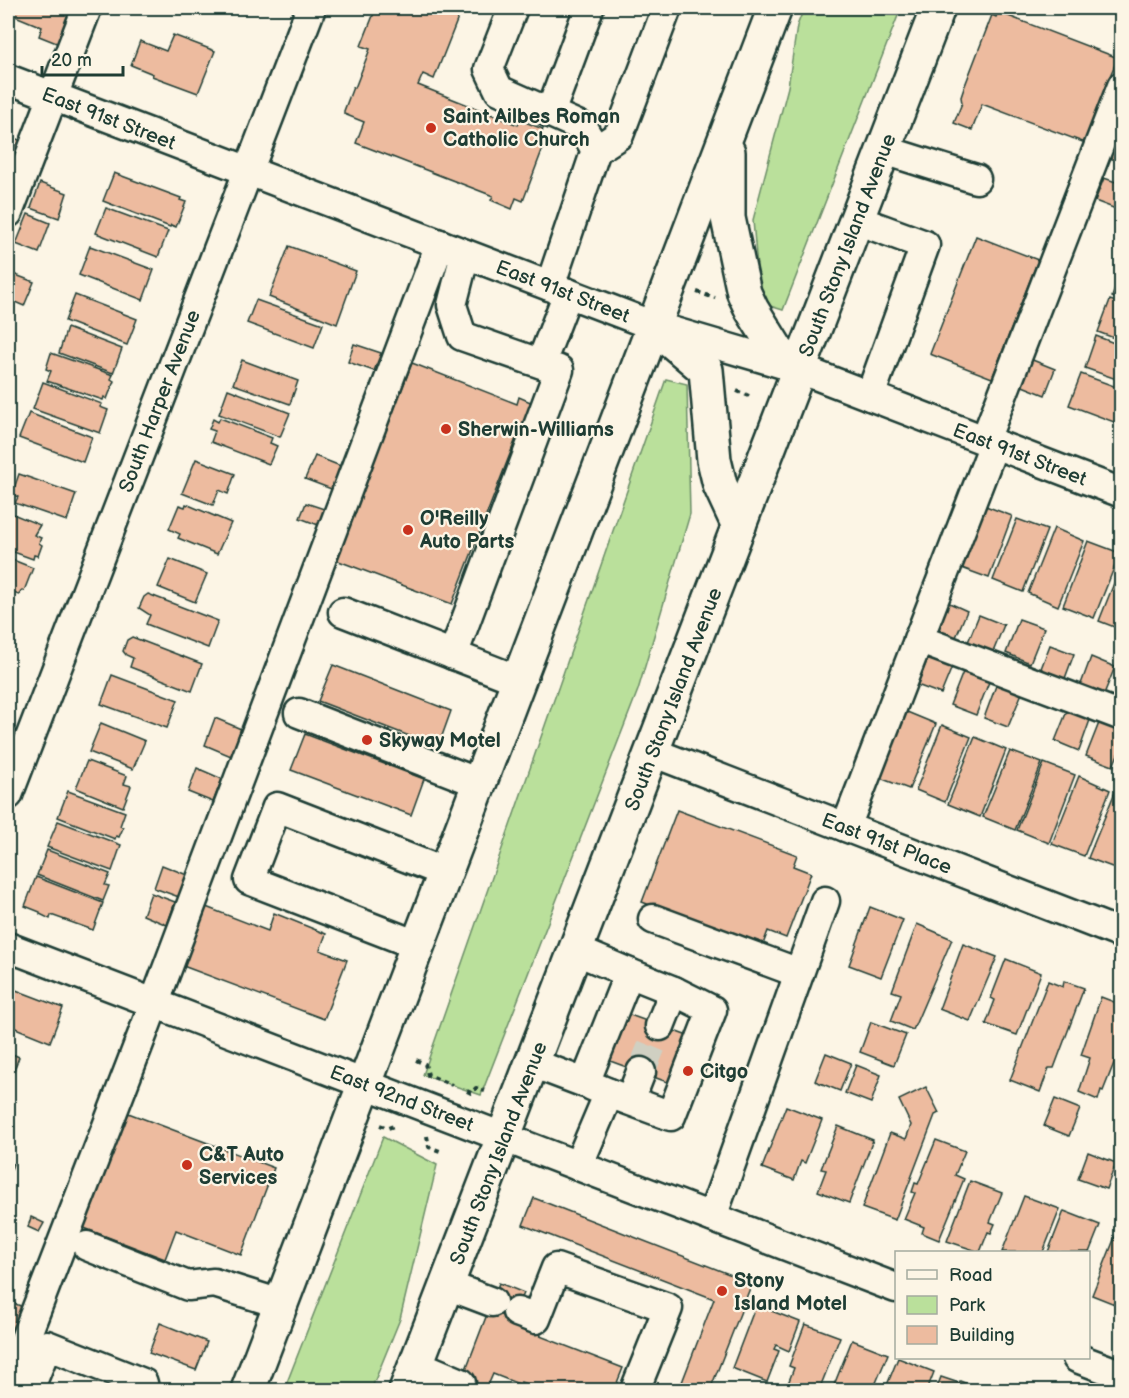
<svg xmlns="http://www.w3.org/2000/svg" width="1129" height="1398" font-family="'Balsamiq Sans',sans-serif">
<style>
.green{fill:#bae09b;stroke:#6c8e68;stroke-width:1.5}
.building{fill:#edbb9f;stroke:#1f3d34;stroke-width:1.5}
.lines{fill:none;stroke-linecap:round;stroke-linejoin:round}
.minor-tunnel{stroke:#d0d0c2;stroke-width:28;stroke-dasharray:28 14;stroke-linecap:butt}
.minor-casing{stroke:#1f3d34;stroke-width:33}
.highway-casing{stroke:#1f3d34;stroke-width:38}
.path{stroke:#1f3d34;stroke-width:4;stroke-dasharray:4.5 4.5;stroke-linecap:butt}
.minor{stroke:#fcf5e5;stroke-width:28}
.highway{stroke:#fcf5e5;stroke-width:33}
.poi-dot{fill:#c8321e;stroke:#fcf5e5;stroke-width:2}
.labels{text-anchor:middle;stroke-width:4.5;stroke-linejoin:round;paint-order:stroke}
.poi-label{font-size:20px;font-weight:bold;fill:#1f3d34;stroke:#fcf5e5;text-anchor:start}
.street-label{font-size:20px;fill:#1f3d34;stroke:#fcf5e5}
</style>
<rect width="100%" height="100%" fill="#fcf5e5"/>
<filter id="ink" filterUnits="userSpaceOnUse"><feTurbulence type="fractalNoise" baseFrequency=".0167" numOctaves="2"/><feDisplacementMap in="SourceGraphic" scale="12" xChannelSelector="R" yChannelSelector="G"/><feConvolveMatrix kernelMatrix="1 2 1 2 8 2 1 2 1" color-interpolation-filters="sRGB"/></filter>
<g filter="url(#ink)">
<g class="green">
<path d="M804,8H901L783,310L760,303L753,220L788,87L797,26Z"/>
<path d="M666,379L687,384L690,514L638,690L481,1095L423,1075Z"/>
<path d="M383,1137L437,1165L400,1319L371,1390H284Z"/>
</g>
<g class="building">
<path d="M8,8H48L74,17L64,46L39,36L42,27L8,13Z"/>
<path d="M376,8H462L434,79L423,74L418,85L518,125L520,120L543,129L540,138L546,140L523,201L516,198L512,209L491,200L493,196L356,143L364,122L344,114V111L353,87L355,88L370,49L361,46Z"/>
<path d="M998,12L1118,58L1110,76L1114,78L1088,144L982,104L972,130L954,123L962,103L961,97L964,88L992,15L996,17Z"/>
<path d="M173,35L215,51L198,93L152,76L153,74L131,65L140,41L166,51Z"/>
<path d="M1120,134L1122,135V163L1110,158Z"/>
<path d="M8,136L25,142L14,170L8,167Z"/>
<path d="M114,173L181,198L180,200L186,202L176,227L171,225L170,227L103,201Z"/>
<path d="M1104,178L1122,184L1121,211L1095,201Z"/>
<path d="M40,183L67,193L59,218L31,208Z"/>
<path d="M106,208L168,231L158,257L96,233Z"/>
<path d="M28,214L50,223L39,253L16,244Z"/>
<path d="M976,236L1038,260L992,378L930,354Z"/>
<path d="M90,246L154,270L143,300L79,275Z"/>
<path d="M289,246L356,271L337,324L269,297Z"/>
<path d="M1122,269V300L1112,297Z"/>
<path d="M8,272L34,282L24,306L8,299Z"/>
<path d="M75,295L137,319L127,345L65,321Z"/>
<path d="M256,300L323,324L314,348L247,323Z"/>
<path d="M1110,300L1122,304V341L1098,332Z"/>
<path d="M67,328L122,349L113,373L59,353Z"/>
<path d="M1096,336L1122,346V381L1085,368Z"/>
<path d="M354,344L381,353L374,371L348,362Z"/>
<path d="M51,353L113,375L111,379L114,381L107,399L104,397L103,400L47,381L51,371L46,369Z"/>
<path d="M1030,359L1055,369L1045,395L1020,385Z"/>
<path d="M242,360L298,381L290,404L233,384Z"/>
<path d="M412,363L517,404L519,397L535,404L522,438L517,436L452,604L336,560Z"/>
<path d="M1081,374L1122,389V425L1069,405Z"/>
<path d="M43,382L102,404L100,407L108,410L100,433L33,409Z"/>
<path d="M228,389L290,413L280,437L219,414Z"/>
<path d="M29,413L92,437L83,462L19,438Z"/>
<path d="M220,418L272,438L270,443L277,446L269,464L211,442L215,431L209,429L213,419L218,422Z"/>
<path d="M315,456L343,467L334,490L305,479Z"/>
<path d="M196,459L235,474L228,494L219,490L213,505L182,493Z"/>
<path d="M19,474L76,494L67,521L15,503L18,497L12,494Z"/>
<path d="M306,503L327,510L321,526L300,518Z"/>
<path d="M186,504L231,523L217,554L178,538L180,534L169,529L179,505L185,507Z"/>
<path d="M983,505L1012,516L989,578L959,567Z"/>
<path d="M8,512L40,525L34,535L41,538L39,543L42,545L38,556L34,555L33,559L8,550Z"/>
<path d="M1017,519L1047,530L1023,592L993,580Z"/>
<path d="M1054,528L1084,541L1058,606L1028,593Z"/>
<path d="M1088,541L1120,553L1094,618L1063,606Z"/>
<path d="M8,558L33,568L24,591L22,590L19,595L8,591Z"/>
<path d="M170,559L207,574L195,602L158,587Z"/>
<path d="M1122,563V630L1099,621Z"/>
<path d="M148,594L218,621L208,648L146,624L150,615L139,608L144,597Z"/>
<path d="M945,601L967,611L956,637L934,629Z"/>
<path d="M979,615L1004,625L993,652L968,642Z"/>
<path d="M1019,619L1044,628L1030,663L1006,653Z"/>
<path d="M132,637L202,664L192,691L130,667L133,658L126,655L123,651L127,640Z"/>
<path d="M1050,645L1074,654L1064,681L1040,671Z"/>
<path d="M1091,657L1115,667L1104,694L1081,684Z"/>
<path d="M928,658L952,667L941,694L917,685Z"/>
<path d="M333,665L451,711L438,747L318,701Z"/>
<path d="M963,672L989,682L976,715L950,705Z"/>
<path d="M112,675L178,700L167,728L101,704Z"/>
<path d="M997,683L1022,693L1008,727L984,718Z"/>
<path d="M1067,711L1090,720L1079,751L1055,741Z"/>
<path d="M907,712L936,724L909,789L880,778Z"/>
<path d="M215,718L241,729L231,756L205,745Z"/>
<path d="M101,723L145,741L133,769L89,752Z"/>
<path d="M1099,723L1122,731V745L1113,766L1086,756Z"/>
<path d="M942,725L971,737L945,802L916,790Z"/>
<path d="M305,734L424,779L411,815L291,770Z"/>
<path d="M975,737L1006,750L980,817L948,804Z"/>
<path d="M1010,751L1042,763L1015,830L983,817Z"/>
<path d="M87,761L127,776L124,784L131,786L123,807L76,788Z"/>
<path d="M1044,763L1075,775L1049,843L1017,830Z"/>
<path d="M197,768L222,779L213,802L188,792Z"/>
<path d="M1079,776L1110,790L1084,856L1052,844Z"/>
<path d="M68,791L125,812L120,826L123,828L119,837L116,836L115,839L58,817Z"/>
<path d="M1115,792L1122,795V865L1120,870L1088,858Z"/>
<path d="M677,810L797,855L793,866L811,873L786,938L768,931L762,947L642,902Z"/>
<path d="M58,821L121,845L112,871L47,847Z"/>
<path d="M47,850L110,874L105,885L109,886L103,901L37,875Z"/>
<path d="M162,865L187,875L179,897L154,888Z"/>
<path d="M36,877L103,903L93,930L51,915L50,919L40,914V912L25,906Z"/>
<path d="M151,893L175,902L167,925L143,915Z"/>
<path d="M206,907L268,931L274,913L326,934L320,950L347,960L324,1019L183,966Z"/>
<path d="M870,907L903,920L881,977L849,965Z"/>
<path d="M917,924L952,939L913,1030L891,1021L901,994L892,991Z"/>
<path d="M963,944L997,957L970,1021L939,1009Z"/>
<path d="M1006,959L1041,973L1017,1035L986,1024L995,1000L991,998Z"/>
<path d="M1048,981L1063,987L1064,981L1084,988L1054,1068H1049L1040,1092L1010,1080Z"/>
<path d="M8,987L63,1008L50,1042L8,1025Z"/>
<path d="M1101,997L1122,1005V1043L1103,1091L1101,1090L1098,1100L1079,1092L1090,1058L1081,1055Z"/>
<path d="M619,1011L696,1039L678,1086L602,1058Z"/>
<path d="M871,1022L906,1035L894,1065L860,1052Z"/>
<path d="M8,1052L19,1057L8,1086Z"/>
<path d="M826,1053L851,1063L840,1091L815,1081Z"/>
<path d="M856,1065L881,1075L871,1103L845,1093Z"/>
<path d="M926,1087L939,1113L935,1115L895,1220L862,1208L890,1133L906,1139L911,1125L899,1100Z"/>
<path d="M1055,1099L1080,1109L1069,1136L1044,1126Z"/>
<path d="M786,1106L822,1120L805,1163L801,1161L794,1180L762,1168Z"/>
<path d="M123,1111L274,1168L241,1255L176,1230L165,1259L79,1226Z"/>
<path d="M838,1126L873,1140L849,1203L818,1191L826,1170L821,1169Z"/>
<path d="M936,1140L965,1151L955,1175L964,1179L939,1240L922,1233L924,1227L904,1219L915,1193L912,1192L915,1183L918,1184Z"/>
<path d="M1088,1152L1116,1163L1106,1189L1078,1179Z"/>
<path d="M8,1162L13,1164L8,1178Z"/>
<path d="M970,1181L1002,1193L990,1222L995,1224L991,1233L988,1232L980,1252L947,1241Z"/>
<path d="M1024,1196L1060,1209L1043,1252H1002Z"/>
<path d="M534,1198L752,1283L710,1390H679L714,1299L523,1225Z"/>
<path d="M1064,1211L1100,1225L1088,1255V1252H1048Z"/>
<path d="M31,1217L44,1223L39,1232L28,1227Z"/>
<path d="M1117,1232L1122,1234V1307L1092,1295Z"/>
<path d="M499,1283L524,1293L512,1323L541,1335L540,1336L623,1368L614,1390H543L521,1382V1385L493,1374L486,1390H458Z"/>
<path d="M8,1301L23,1307L14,1331L8,1329Z"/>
<path d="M756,1305L800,1322L789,1351L776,1345L774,1349L779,1351L767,1382L732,1368Z"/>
<path d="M160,1323L207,1342L196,1370L149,1353Z"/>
<path d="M805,1324L840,1337L819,1390H791L786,1389L794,1368L789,1366Z"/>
<path d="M852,1340L888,1354L873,1390H832Z"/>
<path d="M898,1358L934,1372L927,1390H885Z"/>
<path d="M941,1377L959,1383L960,1381L982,1390H936Z"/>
</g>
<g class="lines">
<path class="minor-tunnel" d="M641,1072L660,1026"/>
<defs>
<g id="minor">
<path d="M513,8L489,69L499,90L582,127L596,150"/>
<path d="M8,79L654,326L800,369L1122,493"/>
<path d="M550,113L589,8"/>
<path d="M884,150L976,179"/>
<path d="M8,213L87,8"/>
<path d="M857,220L925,245L870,396"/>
<path d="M550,286L596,150L619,135L667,8"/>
<path d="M541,363L568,293"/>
<path d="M985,440L1122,86"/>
<path d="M343,612L518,680"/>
<path d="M918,639L1122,716"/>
<path d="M453,655L559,370L462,336L452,305L465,254"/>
<path d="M299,713L479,783"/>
<path d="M652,752L1122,934"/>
<path d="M8,795L311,8"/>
<path d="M846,827L994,444"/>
<path d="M653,919L799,973"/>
<path d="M417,945L249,880L277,807L444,872"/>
<path d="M8,947L896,1288"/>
<path d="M660,1026L674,991"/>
<path d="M532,1063L585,1083L629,973L575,950"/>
<path d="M609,1093L671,1116L712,1010L674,991L629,973"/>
<path d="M630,1100L641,1072"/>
<path d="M578,1166L609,1093L592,1086"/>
<path d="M712,1217L825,901"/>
<path d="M87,1246L188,1286L214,1283L281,1304"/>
<path d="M447,1285L492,1302"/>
<path d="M517,1312L536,1319L556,1268L668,1308L635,1390"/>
<path d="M1077,1358L1122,1375"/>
<path d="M416,1364L461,1383"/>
<path d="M8,1383L143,1033L440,244"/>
<path d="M29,1390L47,1345L143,1383L144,1390"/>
</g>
<g id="highway">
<path d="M728,152V218L744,293L752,310L778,352L800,369"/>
<path d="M654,326L706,370L714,460L720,485L739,526"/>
<path d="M248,1390L775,8"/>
<path d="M406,1390L938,8"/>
</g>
</defs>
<use href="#minor" class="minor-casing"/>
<use href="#highway" class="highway-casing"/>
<g class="path">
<path d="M697,292L715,298"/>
<path d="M737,391L749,396"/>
<path d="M416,1060L425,1064L428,1075L452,1085"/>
<path d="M467,1091L471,1093L476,1088L485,1091"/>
<path d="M380,1125L388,1128L396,1125"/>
<path d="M427,1136L429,1147L440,1151"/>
</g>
<use href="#minor" class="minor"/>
<use href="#highway" class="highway"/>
</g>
</g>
<g class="poi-dot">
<circle cx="431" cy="128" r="6"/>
<circle cx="446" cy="429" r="6"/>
<circle cx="408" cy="530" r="6"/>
<circle cx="367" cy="740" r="6"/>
<circle cx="688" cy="1071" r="6"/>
<circle cx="187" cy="1165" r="6"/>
<circle cx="722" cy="1291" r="6"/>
</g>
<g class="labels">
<g class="poi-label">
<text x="443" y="123">Saint Ailbes Roman<tspan x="443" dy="23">Catholic Church</tspan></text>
<text x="458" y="436">Sherwin-Williams</text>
<text x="420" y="525">O'Reilly<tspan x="420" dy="23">Auto Parts</tspan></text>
<text x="379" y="747">Skyway Motel</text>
<text x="700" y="1078">Citgo</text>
<text x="199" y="1161">C&amp;T Auto<tspan x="199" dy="23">Services</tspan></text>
<text x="734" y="1287">Stony<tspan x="734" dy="23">Island Motel</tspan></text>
</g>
<g class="street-label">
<text transform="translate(109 118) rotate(21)" y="7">East 91st Street</text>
<text transform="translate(847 245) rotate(-69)" y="7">South Stony Island Avenue</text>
<text transform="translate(563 291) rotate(21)" y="7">East 91st Street</text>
<text transform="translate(159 401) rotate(-69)" y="7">South Harper Avenue</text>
<text transform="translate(1020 454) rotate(21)" y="7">East 91st Street</text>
<text transform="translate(673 699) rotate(-69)" y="7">South Stony Island Avenue</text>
<text transform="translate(887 843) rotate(21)" y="7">East 91st Place</text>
<text transform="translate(402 1098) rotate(21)" y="7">East 92nd Street</text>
<text transform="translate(498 1153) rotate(-69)" y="7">South Stony Island Avenue</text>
</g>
</g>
<rect width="1129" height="1398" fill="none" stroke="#fcf5e5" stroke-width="30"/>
<rect x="15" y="15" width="1099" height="1368" fill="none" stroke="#1f3d34" stroke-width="2" filter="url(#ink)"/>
<rect x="895" y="1251" width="195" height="108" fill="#fcf5e5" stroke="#a4ab9e" stroke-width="1.5"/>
<rect x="907" y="1270" width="30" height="9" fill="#fcf5e5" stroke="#a4ab9e" stroke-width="1.5"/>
<text x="949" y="1281" font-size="18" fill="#1f3d34">Road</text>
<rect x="907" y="1296" width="30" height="18" fill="#bae09b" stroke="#a4ab9e" stroke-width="1.5"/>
<text x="949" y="1311" font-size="18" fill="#1f3d34">Park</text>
<rect x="907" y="1326" width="30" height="18" fill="#edbb9f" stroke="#a4ab9e" stroke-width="1.5"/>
<text x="949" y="1341" font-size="18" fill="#1f3d34">Building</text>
<path d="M42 66v9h81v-9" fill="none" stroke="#1f3d34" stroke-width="3"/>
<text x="51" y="66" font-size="18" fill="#1f3d34" stroke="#fcf5e5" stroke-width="4.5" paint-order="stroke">20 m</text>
</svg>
